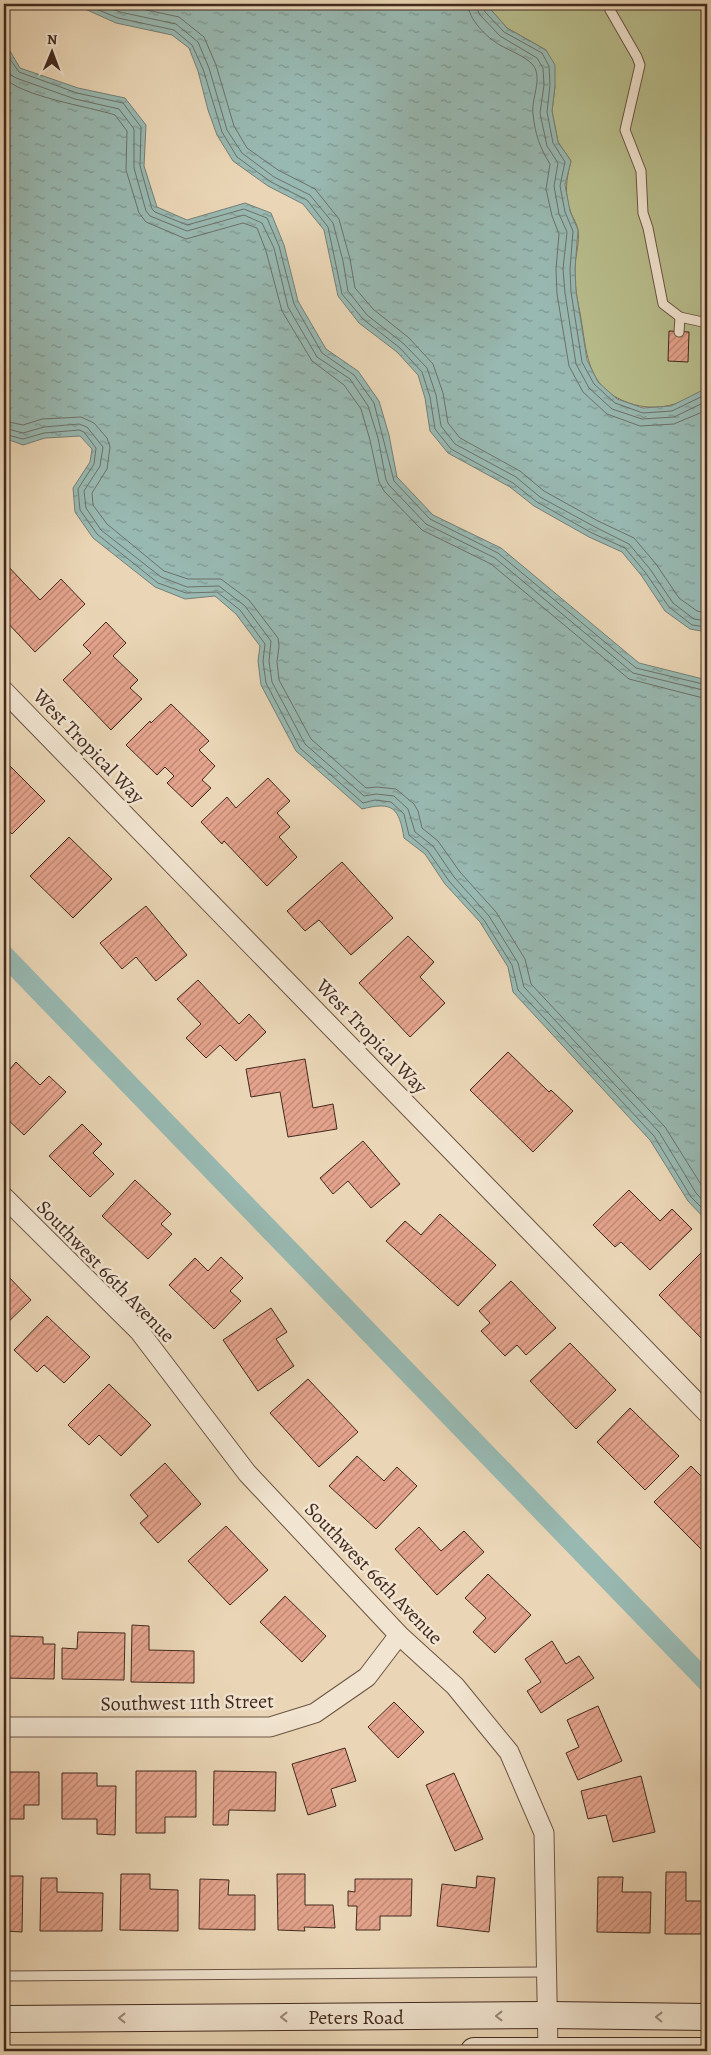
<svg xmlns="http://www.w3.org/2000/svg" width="711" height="2055" font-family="Alegreya,serif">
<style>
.grass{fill:#b8bd8c;stroke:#7d7355}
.water{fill:url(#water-ripples);stroke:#767f77}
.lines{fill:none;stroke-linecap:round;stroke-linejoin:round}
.shore{stroke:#6d7168;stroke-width:1}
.canal{stroke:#98b9b2;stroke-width:20}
.building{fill:url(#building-hatch);stroke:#42291e}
.lane-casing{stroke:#6c5444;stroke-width:11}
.street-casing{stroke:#6c5444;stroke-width:21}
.secondary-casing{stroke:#42291e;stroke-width:28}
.lane{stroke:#f1e4d0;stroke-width:9}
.street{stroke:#f1e4d0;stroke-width:19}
.secondary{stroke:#f1e4d0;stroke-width:26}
.oneway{stroke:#9a8677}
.labels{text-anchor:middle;stroke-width:5;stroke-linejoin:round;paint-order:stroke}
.street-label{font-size:20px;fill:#42291e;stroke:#f1e4d0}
</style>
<defs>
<pattern id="water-ripples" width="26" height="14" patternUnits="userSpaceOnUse" patternTransform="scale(1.25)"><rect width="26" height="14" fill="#98b9b2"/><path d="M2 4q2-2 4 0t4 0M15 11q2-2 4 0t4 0" fill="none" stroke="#7e9690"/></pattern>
<pattern id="building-hatch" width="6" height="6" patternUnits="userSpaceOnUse" patternTransform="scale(1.25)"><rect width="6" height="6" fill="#e4a38c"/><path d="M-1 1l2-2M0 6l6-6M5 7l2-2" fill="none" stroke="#ba8572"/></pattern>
</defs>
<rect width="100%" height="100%" fill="#ead6b6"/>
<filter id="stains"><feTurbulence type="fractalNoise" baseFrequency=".004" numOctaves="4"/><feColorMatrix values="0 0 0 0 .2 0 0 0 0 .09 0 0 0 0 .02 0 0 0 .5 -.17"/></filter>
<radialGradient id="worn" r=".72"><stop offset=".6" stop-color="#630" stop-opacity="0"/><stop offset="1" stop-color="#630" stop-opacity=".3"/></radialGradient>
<path class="grass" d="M486,4H707V388C683,404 658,413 629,403C585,388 587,351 580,313C577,298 574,283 575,268C575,256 580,242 578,230C577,224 573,218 571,213C564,193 566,180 571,161L558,142L552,111L555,86L546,50L507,28Z"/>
<g class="water">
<path d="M74,4H486L507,28L546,50L555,65V86L552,111L558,142L571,161L565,185L570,211L578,230L575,269L576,291L587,360L598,382L617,399L643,408L671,406L707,388V632L690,629L665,611L641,575L622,552L589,537L534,506L510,487L448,453L430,431L425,398L418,375L397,352L359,323L338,296L324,230L303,204L268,186L233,161L217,135L208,110L198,71L189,48L172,35L116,23Z"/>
<path d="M4,41L20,68L78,88L125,98L146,125L144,166L157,207L187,220L245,203L271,213L284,245L298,301L326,349L358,371L379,401L389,435L397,477L433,515L501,548L639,663L707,680V1221L688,1201L650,1140L513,992L508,967L480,922L445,884L425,854L404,838C399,808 393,801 362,809L296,751L261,685L258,661L260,646L236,614L215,596L185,599L155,587L93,538L75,512L73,488L90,462L92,449L80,436L45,438L23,445L4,438Z"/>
</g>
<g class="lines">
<g class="shore">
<path d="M84,4L118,18L174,30L192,45L203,69L222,132L237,157L271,182L307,200L328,227L342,294L363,319L400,348L422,372L430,397L435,429L451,449L513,483L537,502L592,533L625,548L645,572L669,607L692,625L707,627"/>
<path d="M100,4L120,12L176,24L198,42L209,68L227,130L242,153L274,177L310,195L333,223L343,261L348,291L367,315L404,344L427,368L436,395L441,426L455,444L516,477L540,497L595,527L629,544L650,569L673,603L694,619L707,621"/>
<path d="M119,4L179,17L204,37L216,65L234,126L247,148L278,170L315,189L339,219L350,259L355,288L373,309L409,338L433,364L443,393L448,423L460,438L520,471L544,491L598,521L634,538L656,564L679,598L697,611L707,613"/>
<path d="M468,4C468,19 487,38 500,45C510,51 525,56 533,65C543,78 531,99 533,114C535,134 540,148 550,164L546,189L552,216L559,234L556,269L557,294L569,366L583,392L607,414L640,426L674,424L707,410"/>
<path d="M475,4L480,15L500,36L537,58L543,68L544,85L540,113L547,146L558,163L554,186L559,214L567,232L563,269L565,293L576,364L589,388L612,409L642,419L674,417L707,401"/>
<path d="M482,4L485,12L504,32L542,53L549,66L550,85L547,112L553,143L565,162L560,186L565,212L573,231L570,269L571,292L582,362L594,384L615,403L643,413L672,411L707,394"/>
<path d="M4,51L19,72L77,93L123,103L141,127L140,166L152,209L155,212L187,225L244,209L267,218L279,246L294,304L322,353L354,375L374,403L394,481L430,519L498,553L636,668L707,685"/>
<path d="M4,63L11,75L16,78L75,99L119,109L134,129V168L146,211L150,216L187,231L244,215L262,223L274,248L288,307L317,357L350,379L368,406L378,438L386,480L389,485L426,524L495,558L633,673L707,691"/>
<path d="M4,77C18,96 91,107 115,115L127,131L126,170L139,213L146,222L186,239L243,223L257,228L266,251L282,311L312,361L344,385L361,409L370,440L379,482L384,491L422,530L491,564L629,679L707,699"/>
<path d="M4,421L23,425L42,419L81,417L94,423L107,438L110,447L107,469L92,493L93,505L107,524L164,571L188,579H221L249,600L278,638L279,646L277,662L279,680L311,739L366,788L377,787L396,789L414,804L418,811L422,828L438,841L460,872L496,912L525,959L531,984L665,1127L707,1194"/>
<path d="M4,428L23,433L44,427L79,424L87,427L103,447L100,466L84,491L86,508L101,530L161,577L187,587L219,586L245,606L271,641L269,661L272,682L305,744L364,796L376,794L394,796L408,809L415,832L433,846L454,877L489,916L518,963L524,987L659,1132L696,1193L707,1205"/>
<path d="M4,434L23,439L44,433L79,430L84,432L96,448L94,464L78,489L80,510L97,534L158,583L186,593L217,592L240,610L265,644L263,661L266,683L300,748L363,803L375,800L391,802L404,814L409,835L428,851L449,881L484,920L512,965L518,990L654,1136L691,1197L707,1213"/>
</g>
<path class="canal" d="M4,955L707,1682"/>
</g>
<g class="building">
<path d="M669,331L689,332L688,362L668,361Z"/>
<path d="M4,562L40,600L61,579L85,604L35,652L4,619Z"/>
<path d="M106,622L126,643L113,656L138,680L130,688L142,699L111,730L63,680L91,653L83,645Z"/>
<path d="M171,704L209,741L199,750L215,766L202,780L211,788L192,807L167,783L174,776L165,767L157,775L126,745L150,721L151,723Z"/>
<path d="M4,760L45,801L12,834L4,826Z"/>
<path d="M268,778L290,801L277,813L290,827L279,837L297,857L267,886L224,841L222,844L201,822L227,797L236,808Z"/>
<path d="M69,837L112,879L73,918L30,876Z"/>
<path d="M342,862L393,918L351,955L319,920L305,931L287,911Z"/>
<path d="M146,906L187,955L156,981L136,957L122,969L100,943Z"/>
<path d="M408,936L434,962L420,977L445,1003L410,1037L359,983Z"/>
<path d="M198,980L239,1024L249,1014L266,1032L236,1061L220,1045L206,1058L186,1038L201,1024L177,999Z"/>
<path d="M508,1052L549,1092L551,1090L573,1111L533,1152L470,1090Z"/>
<path d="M305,1059L313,1108L333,1104L337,1129L288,1137L280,1092L251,1097L246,1069Z"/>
<path d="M16,1062L40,1085L49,1076L66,1092L24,1135L4,1116V1076Z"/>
<path d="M82,1124L102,1144L93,1153L114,1174L90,1197L49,1156Z"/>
<path d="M363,1141L400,1184L371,1208L348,1181L333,1194L320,1178Z"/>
<path d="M135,1180L171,1214L161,1224L172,1234L148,1259L102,1216Z"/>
<path d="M629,1190L660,1221L672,1209L692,1229L650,1270L621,1242L615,1247L593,1225Z"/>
<path d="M440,1214L496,1265L458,1306L386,1241L405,1221L421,1235Z"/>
<path d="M707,1247L706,1286L707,1344L659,1295Z"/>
<path d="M221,1257L243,1278L230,1291L241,1301L214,1329L169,1285L195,1258L208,1271Z"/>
<path d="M4,1272L31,1300L4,1326Z"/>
<path d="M511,1281L556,1328L526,1355L517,1345L505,1356L481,1331L490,1323L479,1311Z"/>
<path d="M271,1308L287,1332L276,1339L294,1366L258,1391L223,1340Z"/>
<path d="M47,1316L90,1357L64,1383L44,1365L37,1372L14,1350Z"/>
<path d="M570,1343L616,1390L576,1429L530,1381Z"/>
<path d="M308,1379L358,1432L319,1467L270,1413Z"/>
<path d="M109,1384L151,1425L121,1456L99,1435L89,1445L68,1425Z"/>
<path d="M630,1408L679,1456L645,1490L597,1442Z"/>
<path d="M357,1456L384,1481L397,1467L417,1486L376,1529L329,1486Z"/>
<path d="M165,1463L201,1504L158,1543L140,1523L148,1516L130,1495Z"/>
<path d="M691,1466L707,1482V1545L702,1550L654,1502Z"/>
<path d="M226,1526L268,1570L230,1605L188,1561Z"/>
<path d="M419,1527L441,1551L464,1531L484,1552L437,1595L395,1549Z"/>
<path d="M488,1574L531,1615L495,1653L473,1632L486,1618L465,1598Z"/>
<path d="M285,1596L326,1636L302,1662L260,1622Z"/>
<path d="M132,1625L149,1626V1650L194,1651V1683L131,1682Z"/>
<path d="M78,1632L125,1633L124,1680L62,1679V1648L77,1649Z"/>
<path d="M9,1636L43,1637V1644H55L54,1679L4,1678V1650H9Z"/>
<path d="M552,1641L566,1664L579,1656L594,1678L541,1713L527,1691L541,1682L525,1659Z"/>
<path d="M394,1702L424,1732L398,1758L368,1727Z"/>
<path d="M598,1706L622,1761L578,1780L566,1753L579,1747L567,1720Z"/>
<path d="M345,1748L356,1781L331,1789L336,1806L308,1815L292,1764Z"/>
<path d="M136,1771H196V1817H165V1833H136Z"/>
<path d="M214,1771L276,1772L275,1811L229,1810L228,1825H213Z"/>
<path d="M4,1772H39V1805H24V1819H4Z"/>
<path d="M62,1773H97V1786H116L115,1835L97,1834V1819H62Z"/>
<path d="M454,1773L483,1839L455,1851L426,1785Z"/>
<path d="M641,1776L655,1832L613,1842L606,1815L588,1819L581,1791Z"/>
<path d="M666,1872H686V1901H707V1934H665Z"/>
<path d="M121,1874H150V1889L178,1890V1931L120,1930Z"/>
<path d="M277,1874H305V1905H333L335,1928L304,1927L305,1931L278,1930Z"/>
<path d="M4,1876H23L22,1932L4,1931Z"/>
<path d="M477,1876L495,1878L489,1932L437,1926L442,1884L476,1888Z"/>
<path d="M598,1877H623L622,1892H651L650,1933L597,1932Z"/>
<path d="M41,1878H57V1892L103,1893L102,1931H40Z"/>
<path d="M200,1879L229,1880L228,1895H255V1930L199,1929Z"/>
<path d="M355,1879H412L411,1916H380V1930H356L357,1906H348V1891L355,1892Z"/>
</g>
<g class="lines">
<defs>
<g id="lane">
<path d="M608,4L610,10L637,57L640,65L625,130L641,171L643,213L648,228L663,304L680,317L707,323"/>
<path d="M679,332L680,317"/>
<path d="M4,1976L547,1972"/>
</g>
<g id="street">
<path d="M4,691L707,1413"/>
<path d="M4,1197L139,1331L247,1473L399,1635L455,1686L509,1752L544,1833L548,2051"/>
<path d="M4,1727H270L315,1713L367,1677L399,1635"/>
</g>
<g id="secondary">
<path d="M4,2019L548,2015L707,2017"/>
<path d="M474,2051H707"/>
</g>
</defs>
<use href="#lane" class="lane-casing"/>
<use href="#street" class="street-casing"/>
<use href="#secondary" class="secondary-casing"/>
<use href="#lane" class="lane"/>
<use href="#street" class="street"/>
<use href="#secondary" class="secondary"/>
</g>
<defs><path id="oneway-chevron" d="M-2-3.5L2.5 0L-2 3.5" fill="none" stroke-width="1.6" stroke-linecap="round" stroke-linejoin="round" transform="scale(1.25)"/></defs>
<g class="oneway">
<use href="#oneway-chevron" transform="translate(499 2016) rotate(180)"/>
<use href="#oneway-chevron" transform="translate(284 2017) rotate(180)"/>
<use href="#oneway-chevron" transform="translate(659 2017) rotate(-179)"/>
<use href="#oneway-chevron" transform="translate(122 2018) rotate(180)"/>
</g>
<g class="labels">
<g class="street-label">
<text transform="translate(89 746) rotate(46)" y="7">West Tropical Way</text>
<text transform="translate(372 1036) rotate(46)" y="7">West Tropical Way</text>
<text transform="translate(106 1271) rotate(46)" y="7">Southwest 66th Avenue</text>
<text transform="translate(374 1573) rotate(46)" y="7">Southwest 66th Avenue</text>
<text transform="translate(187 1702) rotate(-1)" y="7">Southwest 11th Street</text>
<text x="356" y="2024">Peters Road</text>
</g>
</g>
<rect width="711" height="2055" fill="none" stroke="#ead6b6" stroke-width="20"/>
<rect x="5" y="5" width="701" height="2045" fill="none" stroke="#42291e" stroke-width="2.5"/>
<rect x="10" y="10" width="691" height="2035" fill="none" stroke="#42291e"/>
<g transform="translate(52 52) rotate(1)" stroke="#f1e4d0" stroke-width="4" paint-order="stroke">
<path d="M0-4L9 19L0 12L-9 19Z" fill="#42291e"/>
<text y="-8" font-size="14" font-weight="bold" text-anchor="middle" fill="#42291e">N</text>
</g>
<rect width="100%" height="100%" filter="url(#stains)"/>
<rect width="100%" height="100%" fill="url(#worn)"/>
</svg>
